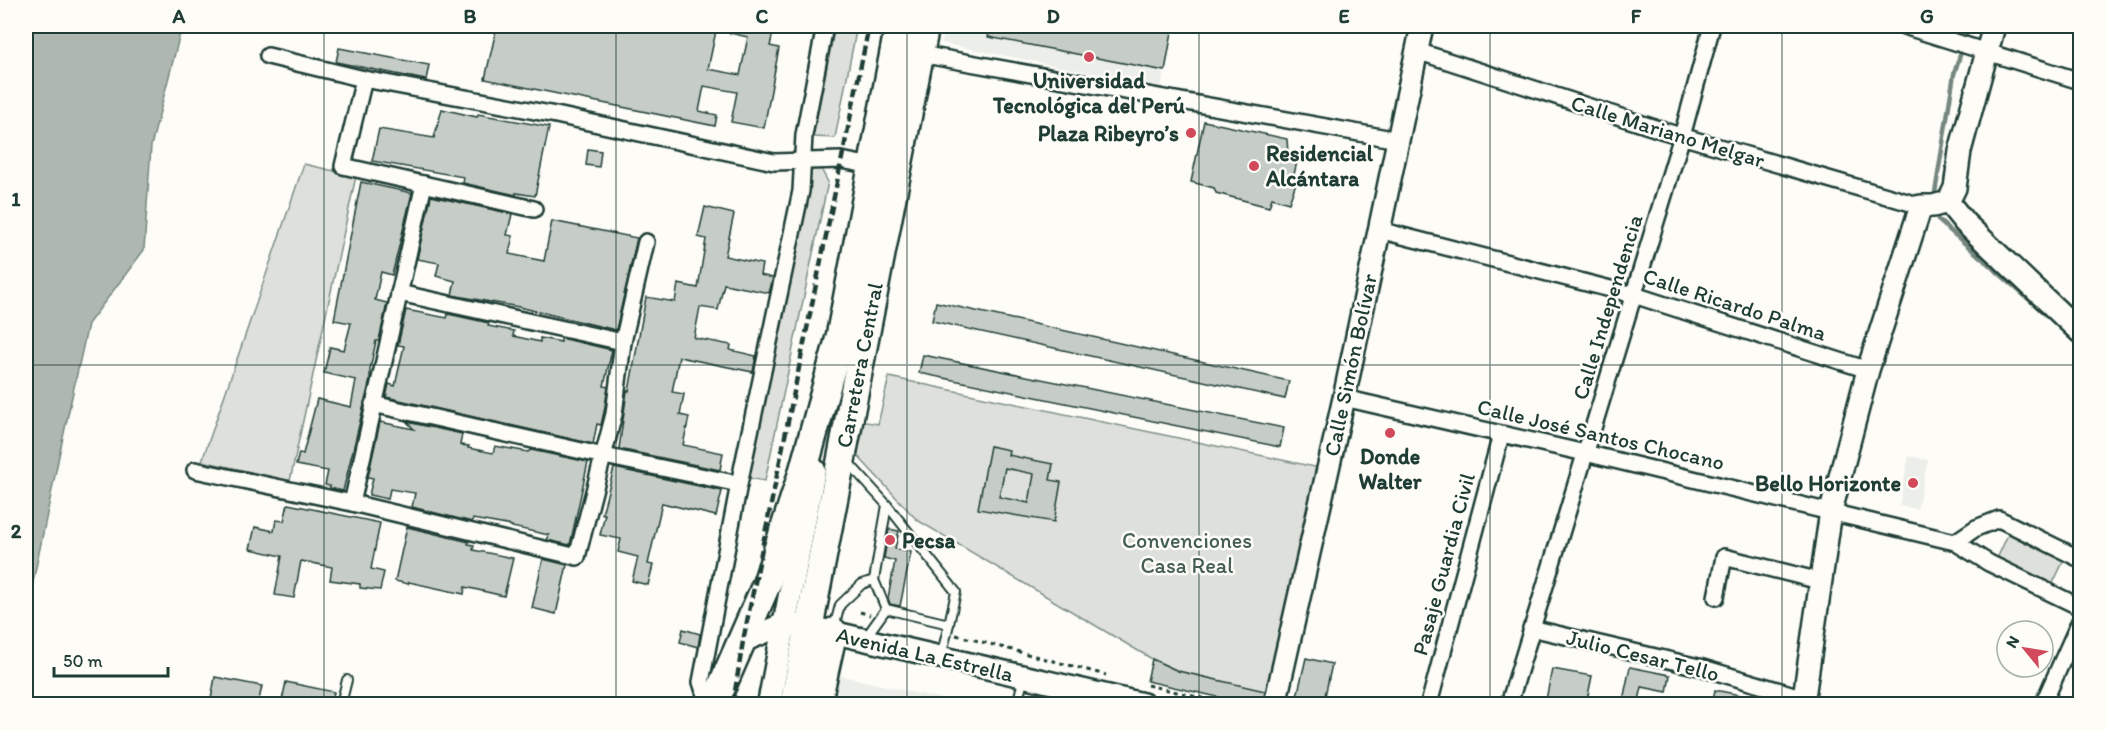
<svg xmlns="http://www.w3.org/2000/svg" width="2106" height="730" font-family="Itim,sans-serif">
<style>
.built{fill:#eceee9}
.green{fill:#dde0db;stroke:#7e8e88;stroke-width:1.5}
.water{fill:#aeb8b1;stroke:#75877f;stroke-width:1.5}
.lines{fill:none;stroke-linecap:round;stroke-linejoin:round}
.stream{stroke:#75877f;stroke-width:4.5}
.building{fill:#c6cdc7;stroke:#1f3d34;stroke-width:1.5;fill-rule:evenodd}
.lane-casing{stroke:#1f3d34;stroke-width:12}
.street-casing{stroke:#1f3d34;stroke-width:20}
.secondary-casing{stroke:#1f3d34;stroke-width:26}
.primary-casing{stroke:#1f3d34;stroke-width:27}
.highway-casing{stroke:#1f3d34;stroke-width:32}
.path{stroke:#1f3d34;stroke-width:3;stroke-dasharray:4.5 4.5;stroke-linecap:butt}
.lane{stroke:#fdfcf7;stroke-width:8}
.street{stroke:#fdfcf7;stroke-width:15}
.secondary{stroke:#fdfcf7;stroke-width:21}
.primary{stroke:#fdfcf7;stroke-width:22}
.highway{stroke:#fdfcf7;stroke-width:27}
.rail{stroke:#1f3d34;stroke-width:4.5;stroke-dasharray:9 4.5;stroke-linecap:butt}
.grid{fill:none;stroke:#1f3d34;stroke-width:1.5;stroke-opacity:0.55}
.poi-dot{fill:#d1495b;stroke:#fdfcf7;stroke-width:2}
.labels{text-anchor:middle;stroke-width:5;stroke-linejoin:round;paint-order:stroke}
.poi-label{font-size:22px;font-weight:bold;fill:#1f3d34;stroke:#fdfcf7}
.street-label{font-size:22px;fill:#1f3d34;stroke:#fdfcf7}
.park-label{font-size:22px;fill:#455e55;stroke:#fdfcf7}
.neatline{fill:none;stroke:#1f3d34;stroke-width:2}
.grid-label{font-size:20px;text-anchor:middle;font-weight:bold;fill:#1f3d34}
</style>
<rect width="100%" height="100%" fill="#fdfcf7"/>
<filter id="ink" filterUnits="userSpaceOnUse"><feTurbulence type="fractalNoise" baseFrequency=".0167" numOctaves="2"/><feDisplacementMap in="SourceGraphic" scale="12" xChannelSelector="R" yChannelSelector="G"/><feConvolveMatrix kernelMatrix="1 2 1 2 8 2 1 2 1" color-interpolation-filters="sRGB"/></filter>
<g filter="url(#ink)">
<g class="built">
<path d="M945,26H1173L1161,87L942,43Z"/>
<path d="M1909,456L1928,460L1917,509L1899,506Z"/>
<path d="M838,675L963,704H832Z"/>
</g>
<g class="green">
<path d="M835,26H857L835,138L813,137Z"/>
<path d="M818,163L828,182L765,481L748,478L809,166Z"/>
<path d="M304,164L356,176L290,481L202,461Z"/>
<path d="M889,377L1320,468L1314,497L1309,504L1271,693L1178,671L1152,659L917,520L855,453L860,421L878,424Z"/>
<path d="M2010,530L2066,556L2051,587L1996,561Z"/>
</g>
<path class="water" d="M26,26H182L151,146L144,250L88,324L60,451L26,616Z"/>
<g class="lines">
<g class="stream">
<path d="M1964,41L1969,26"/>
<path d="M1934,199L1954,74L1962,49"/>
<path d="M1938,220L2049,317"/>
</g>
</g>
<g class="building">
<path d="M497,26H717L708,69L740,75L748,37L721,31V26H760L774,28L770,46L779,48L764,128L731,122L737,92L704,86L699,111L717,115L715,126L485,79Z"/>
<path d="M991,26H1072L1102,32L1103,26H1173L1165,71L988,37Z"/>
<path d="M339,48L429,65L426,80L336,62Z"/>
<path d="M442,109L477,117L478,114L549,127L535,196L516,193V195L463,183L464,177L372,161L379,129L434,138Z"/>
<path d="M1204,121L1287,139L1288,153H1299L1292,183H1296L1289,203L1272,198L1269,207L1216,193L1214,188L1191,182Z"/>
<path d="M588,149L601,151L599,167L586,165Z"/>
<path d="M361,182L412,193L392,275L381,272L375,300L387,303L379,341H376L370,369V380L343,491L330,488V486L325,485L328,471L296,465L299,453L303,454L317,399L351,407L356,380L324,373L330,347L344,350L351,323L334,320Z"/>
<path d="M431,196L512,214L507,235L513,236L509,254L544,261L552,221L637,238L616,330L519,307L452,295L455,281L436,276L439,263L417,259Z"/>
<path d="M705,207L734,214L725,256L762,264L760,275L773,278L769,293L724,284L718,310L700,307L694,338L731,345L730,350L756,356L753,372L679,357L672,392L684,394L680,415L689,417L683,445L723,453L720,470L619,449L627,391H629L646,297L675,302L678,284L698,288L706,239L698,237Z"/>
<path d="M936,302L1289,381L1285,399L932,321Z"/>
<path d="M406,310L447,318L448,314L489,323L488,326L514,331L513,336L540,342V338L561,342V338L612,350L604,386L608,387L604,412L601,425L597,424L593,444L386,397L389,384L395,386L404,346L398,345Z"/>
<path d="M923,355L1284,428L1280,447L919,373Z"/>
<path d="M380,422L414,429L407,422L462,434L460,445L469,446L468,448L493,453L495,446L528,452L531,450L588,462L570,545L547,540L549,535L512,527V526L473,519L472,522L412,507L415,493L390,489L388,499L369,495L373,478L368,477Z"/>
<path d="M990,446L1009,450L1008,455L1053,464L1050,480L1061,482L1054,522L978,509ZM1005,468L1034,474L1029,503L999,497Z"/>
<path d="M614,468L722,491L716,516L662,503L648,564L653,565L648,585L632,581L638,557L618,552L621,539L600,535L605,514H602Z"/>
<path d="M288,504L380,523L371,569L384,572L380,590L360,588V584L330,580L332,567L301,561L294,598L275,595L282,556L250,549L255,527L274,531L276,520L284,521Z"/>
<path d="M407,527L469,542L468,544L474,545L473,550L513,558L504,596L465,587L464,594L409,582L408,584L395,581Z"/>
<path d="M889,529L899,531L895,549L911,552L900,606L890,604L888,598L895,561L884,558Z"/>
<path d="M543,559L567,565L556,614L532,608Z"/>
<path d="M683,629L700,634L698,647L680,642Z"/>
<path d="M1306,658L1332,664L1323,705H1295Z"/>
<path d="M1152,659L1178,671L1265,691L1263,705H1253L1147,681Z"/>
<path d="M1630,667L1670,675L1667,692L1642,687L1638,705H1622Z"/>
<path d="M1552,669L1592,676L1586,705H1545Z"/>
<path d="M215,677L262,686L258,705H210Z"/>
<path d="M286,682L334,692L331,705H281Z"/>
<path d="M1715,690L1760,699L1759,705H1712Z"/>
</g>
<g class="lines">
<defs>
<g id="lane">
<path d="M847,461L887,505L874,580L886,609"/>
<path d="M887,505L956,592L949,624"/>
<path d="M886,609L949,624L941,657"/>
<path d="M834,628L840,605L862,584L874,580"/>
<path d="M866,637L886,609"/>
<path d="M341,704L347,680"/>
<path d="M1017,704L1024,677"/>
</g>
<g id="street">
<path d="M1904,26L2080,81"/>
<path d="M1417,51L1664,131L1921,206"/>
<path d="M920,54L1398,140"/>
<path d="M268,56L364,79L556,115L774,162L841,160L877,167"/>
<path d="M364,79L343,166L534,209"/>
<path d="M1379,230L1634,295L1868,370"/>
<path d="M399,293L623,342"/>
<path d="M1344,398L1585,453L1955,542L1989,563L2080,607"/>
<path d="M373,404L604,456L739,484"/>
<path d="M195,470L352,503L577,557L614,414L623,342L646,242"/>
<path d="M352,503L424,184"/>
<path d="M1955,542L1976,528L1999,519L2080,559"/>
<path d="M1716,597L1724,557L1820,581"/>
<path d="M1531,628L1703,668L1804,698"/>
<path d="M708,704L701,682L739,484L801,191L804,135L825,26"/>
<path d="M1429,704L1501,435"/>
<path d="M1509,704L1682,136L1712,26"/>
<path d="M2043,704L2080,621"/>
</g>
<g id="secondary">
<path d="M1948,202L1965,223L2080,332"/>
<path d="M1948,202L1955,188L1960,151L1994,26"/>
<path d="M743,641L784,624L810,627L1143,704"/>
<path d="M1275,704L1344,398L1422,26"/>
<path d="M1803,704L1831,511L1868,370L1921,206H1933L1948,202"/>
</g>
<path id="primary" d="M769,704L814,470"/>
<g id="highway">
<path d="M714,704L767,583L802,475L840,337L899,26"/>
<path d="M794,704L925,26"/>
<path d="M817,704L833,632"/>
</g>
</defs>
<use href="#lane" class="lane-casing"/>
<use href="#street" class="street-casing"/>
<use href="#secondary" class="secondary-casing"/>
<use href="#primary" class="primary-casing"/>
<use href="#highway" class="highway-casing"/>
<g class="path">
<path d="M860,612L870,615"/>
<path d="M956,635L1106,675"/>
<path d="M1147,685L1227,704"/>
</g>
<use href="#lane" class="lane"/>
<use href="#street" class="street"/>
<use href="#secondary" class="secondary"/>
<use href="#primary" class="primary"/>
<use href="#highway" class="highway"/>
<path class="rail" d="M733,704L743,641L869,26"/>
</g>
</g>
<path class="grid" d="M324,26V704M616,26V704M907,26V704M1199,26V704M1490,26V704M1782,26V704M26,365H2080"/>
<g class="poi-dot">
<circle cx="1089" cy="57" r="6"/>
<circle cx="1191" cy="133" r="6"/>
<circle cx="1254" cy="166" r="6"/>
<circle cx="1390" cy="433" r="6"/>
<circle cx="1913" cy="483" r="6"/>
<circle cx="890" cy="540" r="6"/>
</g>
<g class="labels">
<g class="poi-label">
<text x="1089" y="88">Universidad<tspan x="1089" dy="25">Tecnológica del Perú</tspan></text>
<text x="1179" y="141" text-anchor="end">Plaza Ribeyro’s</text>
<text x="1266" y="161" text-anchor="start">Residencial<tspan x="1266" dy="25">Alcántara</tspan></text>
<text x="1390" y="464">Donde<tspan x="1390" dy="25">Walter</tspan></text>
<text x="1901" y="491" text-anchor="end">Bello Horizonte</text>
<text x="902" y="548" text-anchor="start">Pecsa</text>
</g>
<g class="street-label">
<text transform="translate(1668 131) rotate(17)" y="8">Calle Mariano Melgar</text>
<text transform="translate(1735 304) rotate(18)" y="8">Calle Ricardo Palma</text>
<text transform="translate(1607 307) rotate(-73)" y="8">Calle Independencia</text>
<text transform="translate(859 365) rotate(-79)" y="8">Carretera Central</text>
<text transform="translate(1350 365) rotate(-78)" y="8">Calle Simón Bolívar</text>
<text transform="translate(1601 434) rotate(13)" y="8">Calle José Santos Chocano</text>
<text transform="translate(1443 564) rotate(-75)" y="8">Pasaje Guardia Civil</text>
<text transform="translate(925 654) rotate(13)" y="8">Avenida La Estrella</text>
<text transform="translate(1643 655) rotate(14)" y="8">Julio Cesar Tello</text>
</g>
<g class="park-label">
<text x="1187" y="548">Convenciones<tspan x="1187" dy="25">Casa Real</tspan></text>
</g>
</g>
<rect width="2106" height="730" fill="none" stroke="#fdfcf7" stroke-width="66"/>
<g transform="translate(2025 649) rotate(300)"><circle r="28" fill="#fdfcf7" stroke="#a4b0a9" stroke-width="1.5"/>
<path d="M0-4.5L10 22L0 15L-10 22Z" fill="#d1495b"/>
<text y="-9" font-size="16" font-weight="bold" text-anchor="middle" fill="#1f3d34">N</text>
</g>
<path d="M54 667v9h114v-9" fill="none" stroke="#1f3d34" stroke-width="3"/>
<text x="63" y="667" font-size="18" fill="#1f3d34" stroke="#fdfcf7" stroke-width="4.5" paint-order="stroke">50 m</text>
<rect x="33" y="33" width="2040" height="664" class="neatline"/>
<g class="grid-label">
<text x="179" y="23">A</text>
<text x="470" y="23">B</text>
<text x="762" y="23">C</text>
<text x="1053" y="23">D</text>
<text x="1344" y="23">E</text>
<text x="1636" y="23">F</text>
<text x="1927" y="23">G</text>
<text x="16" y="206">1</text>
<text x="16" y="538">2</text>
</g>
</svg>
